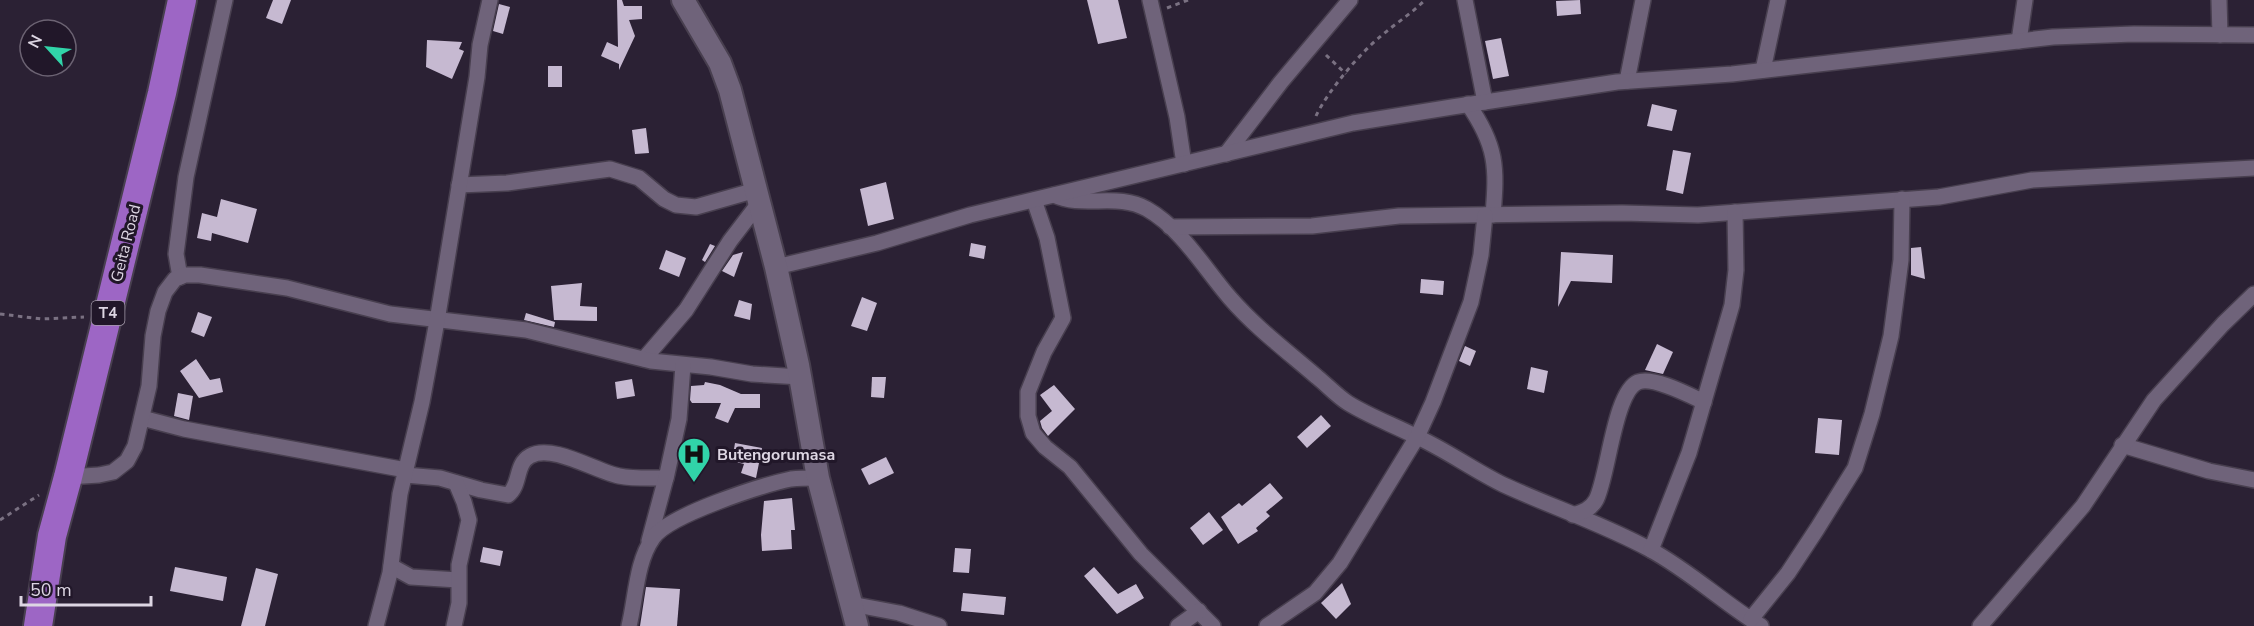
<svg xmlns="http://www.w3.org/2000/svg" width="2254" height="626" font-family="'Nunito Sans',sans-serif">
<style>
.building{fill:#c6b9d1}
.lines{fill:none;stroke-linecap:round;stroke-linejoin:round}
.street-casing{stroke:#483f4f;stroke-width:18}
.secondary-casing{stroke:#483f4f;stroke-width:26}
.highway-casing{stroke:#483f4f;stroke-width:32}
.path{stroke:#7a7182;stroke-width:3;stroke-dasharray:4.5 4.5;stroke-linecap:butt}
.street{stroke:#6f637a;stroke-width:15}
.secondary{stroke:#6f637a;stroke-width:22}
.highway{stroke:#9d66c5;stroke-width:28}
.labels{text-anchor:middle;stroke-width:6;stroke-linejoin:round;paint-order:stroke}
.shield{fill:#211729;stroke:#a59dab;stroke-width:1.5}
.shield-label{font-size:15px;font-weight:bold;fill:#ddd6e3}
.street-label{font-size:16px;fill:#ddd6e3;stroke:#211729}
.poi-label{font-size:16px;font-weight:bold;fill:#ddd6e3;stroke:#211729;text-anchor:start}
</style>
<rect width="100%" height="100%" fill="#2b2134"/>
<g class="building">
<path d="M273,0H291L282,24L266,18Z"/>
<path d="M617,0H622L624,6H642V19L629,20L635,36L619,70V64L601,56L607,42L618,47Z"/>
<path d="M1087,0H1118L1127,38L1098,44Z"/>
<path d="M1580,0L1581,14L1557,16L1556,1Z"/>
<path d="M499,4L510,7L503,34L493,31Z"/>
<path d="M1501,38L1509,76L1493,79L1485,41Z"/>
<path d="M427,40L462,42L459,49L464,51L452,79L426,67Z"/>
<rect x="548" y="66" width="14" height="21"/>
<path d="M1652,104L1677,110L1672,131L1647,126Z"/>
<path d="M646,128L649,153L635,154L632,130Z"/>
<path d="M1673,150L1691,153L1683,194L1666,190Z"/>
<path d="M886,182L894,219L868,226L860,189Z"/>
<path d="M221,199L257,209L248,243L212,233L211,241L197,238L202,213L217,217Z"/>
<path d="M971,243L986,246L984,259L969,256Z"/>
<path d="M710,244L715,246L705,262L702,260Z"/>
<path d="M1921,247L1925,279L1911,275V248Z"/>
<path d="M666,250L686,258L679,277L659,269Z"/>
<path d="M743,252L734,277L722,271L733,255Z"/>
<path d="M1561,252L1613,255L1612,283L1571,281L1558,307Z"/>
<path d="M1421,279L1444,281L1443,295L1420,293Z"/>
<path d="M582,283L580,306L597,307V321L554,320L551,286Z"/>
<path d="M862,297L877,303L867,331L851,326Z"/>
<path d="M739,300L752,304L750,320L734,316Z"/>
<path d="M198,312L212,317L204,337L191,332Z"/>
<path d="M526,313L555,322L554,327L524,320Z"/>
<path d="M1657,344L1673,352L1663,374L1645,370Z"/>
<path d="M1465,346L1476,351L1470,366L1459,361Z"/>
<path d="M196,359L210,380L220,378L223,392L199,398L180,371Z"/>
<path d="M1531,367L1548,371L1544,393L1527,389Z"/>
<path d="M872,377H886L884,398L871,397Z"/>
<path d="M632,379L635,396L617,399L615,382Z"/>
<path d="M705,382L720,385L741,394H760V408H735L728,423L715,418L721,403H692L690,400L691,386L704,385Z"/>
<path d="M1054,385L1075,409L1048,436L1042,428L1040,421L1052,411L1040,395Z"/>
<path d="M178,393L193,396L189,420L174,416Z"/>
<path d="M1321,415L1331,426L1307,448L1297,437Z"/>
<path d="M1818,418L1842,420L1839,455L1815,453Z"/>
<path d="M735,443L762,448L756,478L741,473L744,464L732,461Z"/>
<path d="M886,457L894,473L869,485L861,469Z"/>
<path d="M1270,483L1283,498L1266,512L1270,516L1256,528L1258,531L1238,544L1221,517L1239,503L1242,506Z"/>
<path d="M792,498L795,530H791L792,549L762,551L761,535L764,501Z"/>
<path d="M1209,512L1223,530L1203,545L1190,528Z"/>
<path d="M483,547L503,551L500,566L480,562Z"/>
<path d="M955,548L971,549L969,573L953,572Z"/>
<path d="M175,567L227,577L223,601L170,591Z"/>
<path d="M1094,567L1118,594L1136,584L1144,598L1117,614L1084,576Z"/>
<path d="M256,568L278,574L265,626H241Z"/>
<path d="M1342,583L1351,604L1336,619L1321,603Z"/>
<path d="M646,587L680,589L677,626H640Z"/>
<path d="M963,593L1006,597L1004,615L961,611Z"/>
</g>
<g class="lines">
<defs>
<g id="street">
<path d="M1150,0L1177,117L1184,164"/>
<path d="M1465,0L1485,102"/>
<path d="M2219,0L2220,35"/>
<path d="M2019,41L2025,0"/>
<path d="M1763,70L1778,0"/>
<path d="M1627,81L1643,0"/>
<path d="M1468,104C1497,146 1497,167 1493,215"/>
<path d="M1226,154L1281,82L1350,0"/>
<path d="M459,185L507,183L610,169L639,178L664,199L676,205L696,207L756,190"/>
<path d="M1054,195C1083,209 1117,192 1147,209C1182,229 1204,268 1230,298C1256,328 1287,351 1317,377C1327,385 1337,396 1348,403C1369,416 1391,424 1413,435C1445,449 1473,470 1504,485C1552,507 1603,524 1649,549C1690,571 1722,602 1761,626"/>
<path d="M1034,200L1047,238L1063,318L1044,352L1028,392V416L1033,433L1045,447L1070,467L1141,554L1213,626"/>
<path d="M1170,227L1312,226L1399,216L1622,213L1698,215L1939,197L2032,180L2254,168"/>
<path d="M776,267L877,243L970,215L1353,123L1452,107L1617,82L1732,74L2053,37L2134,34L2254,35"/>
<path d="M180,277L176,254L186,177L225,0"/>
<path d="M644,359L686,310L730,241L759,203"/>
<path d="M142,418L184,429L406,470"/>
<path d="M2122,445L2209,471L2254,480"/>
<path d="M405,475L440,478L481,490L508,495C521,485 515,464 530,456C552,443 597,472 619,476C634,479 651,478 666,478"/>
<path d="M68,477L99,475L113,472L127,461L135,446L149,386L153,336L158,311L165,292L175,279L185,275H200L287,288L390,314L526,330L651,361L711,367L752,374L801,377"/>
<path d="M1573,515C1583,512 1591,509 1596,500C1608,478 1614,392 1638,382C1653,376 1689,395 1704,402"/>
<path d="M649,541L667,474L679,419L683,365"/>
<path d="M1651,550L1689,453L1732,305L1736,270L1735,212"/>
<path d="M391,566L411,577L458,580"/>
<path d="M851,604L899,613L939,626"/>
<path d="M1751,619L1788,573L1817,529L1855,468L1872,414L1891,336L1901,260L1902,199"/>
<path d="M376,626L390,573L400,494L422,402L437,321L477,77L480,45L490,0"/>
<path d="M454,626L459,603V565L469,520L464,502L456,483"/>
<path d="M629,626C636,598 636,562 653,538C668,515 763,485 791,479C800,478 809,478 818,478"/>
<path d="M1178,626L1199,611"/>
<path d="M1267,626L1315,593L1340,563L1417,437L1433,402L1471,302L1481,255L1485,215"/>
<path d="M1980,626L2083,506L2154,400L2223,324L2254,294"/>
</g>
<path id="secondary" d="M683,0L720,63L730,90L776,267L798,365L818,478L857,626"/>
<path id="highway" d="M38,626L52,536L68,477L162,93L182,0"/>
</defs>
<use href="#street" class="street-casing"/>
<use href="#secondary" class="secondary-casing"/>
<use href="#highway" class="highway-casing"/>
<g class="path">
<path d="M1167,8L1188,0"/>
<path d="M1326,55L1346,74"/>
<path d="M1316,116C1327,92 1360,53 1381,36C1396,23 1411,14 1425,0"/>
<path d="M0,314L42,319L84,317"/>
<path d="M0,520L39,495"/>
</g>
<use href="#street" class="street"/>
<use href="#secondary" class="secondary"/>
<use href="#highway" class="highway"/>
</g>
<defs>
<symbol id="hospital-pin" viewBox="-11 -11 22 30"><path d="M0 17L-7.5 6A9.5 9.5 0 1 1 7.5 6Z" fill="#31d4a9" stroke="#211729"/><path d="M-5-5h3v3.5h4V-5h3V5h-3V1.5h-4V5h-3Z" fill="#111"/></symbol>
</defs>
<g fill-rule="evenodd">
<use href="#hospital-pin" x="675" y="435" width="38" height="52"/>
</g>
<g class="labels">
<rect class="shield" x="91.5" y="301" width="33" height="24" rx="4.5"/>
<g class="shield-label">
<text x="108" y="318">T4</text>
</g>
<g class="street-label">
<text transform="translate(125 243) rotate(-76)" y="6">Geita Road</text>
</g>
<g class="poi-label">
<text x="717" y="460">Butengorumasa</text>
</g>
</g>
<g transform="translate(48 48) rotate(297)"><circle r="28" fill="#211729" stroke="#6c6373" stroke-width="1.5"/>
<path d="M0-4.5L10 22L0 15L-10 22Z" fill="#31d4a9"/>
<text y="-9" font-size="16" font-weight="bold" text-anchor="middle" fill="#ddd6e3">N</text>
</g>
<path d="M21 596v9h130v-9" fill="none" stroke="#ddd6e3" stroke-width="3"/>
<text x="30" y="596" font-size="18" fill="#ddd6e3" stroke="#211729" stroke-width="4.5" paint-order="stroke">50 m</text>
</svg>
